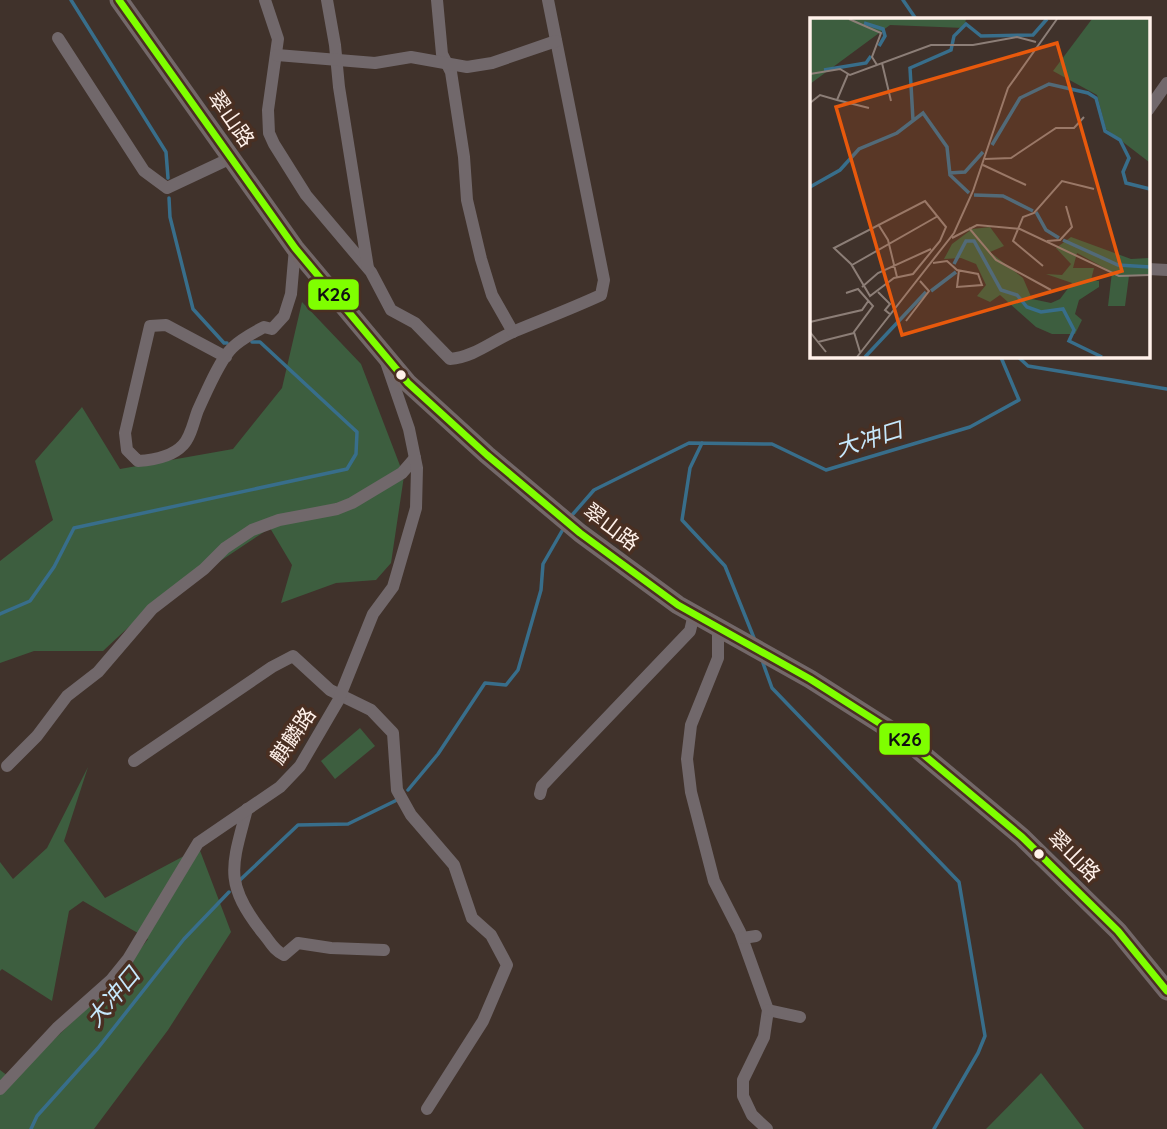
<svg xmlns="http://www.w3.org/2000/svg" width="1167" height="1129" font-family="Quicksand,'Noto Sans SC',sans-serif">
<style>
.green{fill:#3d5e3f}
.lines{fill:none;stroke-linecap:round;stroke-linejoin:round}
.stream{stroke:#386e8b;stroke-width:3.5}
.street{stroke:#71686b;stroke-width:12}
.primary{stroke:#736869;stroke-width:19}
.bus-1-casing{stroke:#492f22;stroke-width:12}
.bus-1{stroke:#7fff00;stroke-width:7}
.bus-dot{fill:#fff1ea;stroke:#492f22;stroke-width:2.5}
.labels{text-anchor:middle;stroke-width:7;stroke-linejoin:round;paint-order:stroke}
.street-label{font-size:21px;fill:#fff1ea;stroke:#492f22}
.water-label{font-size:23px;font-style:italic;fill:#c6e8fc;stroke:#492f22}
.inset-river{fill:none;stroke:#386e8b;stroke-width:3.5}
.inset-road{fill:none;stroke:#8c7e77;stroke-width:2}
.view{fill:#e8590c;fill-opacity:0.15;stroke:#e8590c;stroke-width:3.5}
.inset-edge{fill:none;stroke:#fff1ea;stroke-width:3.5}
.line-badge{stroke:#492f22;stroke-width:2.5}
.pale-badge-label{font-size:19px;text-anchor:middle;font-weight:bold;fill:#111}
</style>
<rect width="100%" height="100%" fill="#40322b"/>
<g class="green">
<path d="M302,302L361,364L404,476L391,563L376,580L336,583L281,603L292,565L270,528L148,609L103,651H34L0,663V561L53,520L35,461L82,407L120,469L233,449L282,388Z"/>
<path d="M360,728L375,746L335,779L321,761Z"/>
<path d="M88,767L64,841L105,898L199,848L231,932L168,1030L94,1129H0V1070L12,1079L117,980L148,939L83,901L69,911L52,1001L2,969L0,971V862L13,879L47,848Z"/>
<path d="M1041,1073L1084,1129H986Z"/>
</g>
<g class="lines">
<g class="stream">
<path d="M71,0L166,152L168,178"/>
<path d="M903,0L916,19"/>
<path d="M169,198L170,217L193,309L224,343H227"/>
<path d="M1016,355L1028,366L1167,389"/>
<path d="M702,443L690,468L682,520L725,566L754,638"/>
<path d="M573,514L594,490L689,443L772,444L826,470L970,427L1019,400L1000,355"/>
<path d="M0,614L30,601L54,567L74,528L347,469L356,454L357,432L260,342H252"/>
<path d="M763,663L772,688L959,882L985,1036L978,1053L934,1129"/>
<path d="M408,790L438,754L485,683L506,685L518,670L541,590L543,564L562,531"/>
<path d="M240,880L298,825L348,824L399,799"/>
<path d="M31,1129L37,1116L98,1048L184,939L229,892"/>
</g>
<g class="street">
<path d="M265,0L278,39L268,110L269,133L274,144L306,195L371,272L391,310L415,323L450,359C474,357 492,341 515,331C544,319 573,308 601,295L604,280L548,0"/>
<path d="M327,0L335,45L339,87L368,268"/>
<path d="M437,0L442,54L451,72L464,157L467,200L481,259L492,295L513,332"/>
<path d="M58,38L144,171L167,188L231,158"/>
<path d="M277,55L375,63L411,57L467,67L492,63L556,41"/>
<path d="M1148,110L1167,83"/>
<path d="M1148,269L1167,270"/>
<path d="M226,357L166,325L150,326L125,433L127,450L138,461C154,460 172,457 183,445C191,437 194,420 198,410C206,393 219,361 232,348C241,339 253,333 264,327L272,329L284,316L291,294L295,248"/>
<path d="M718,627V658L691,725L687,759L691,792L714,881L740,932L768,1010L764,1037L743,1080V1096L752,1115L767,1129"/>
<path d="M134,761L272,667L293,656L330,690L371,710L393,733L397,790L411,815L454,865L472,918L491,935L507,965L483,1021L427,1109"/>
<path d="M7,766L37,736L67,696L98,672L152,609L204,569L225,548L252,530L279,520L337,509L352,503L402,473L415,458"/>
<path d="M540,794L542,786L558,769L690,631L694,614"/>
<path d="M247,809C232,866 223,882 262,932C270,941 273,950 284,955L298,943L331,948L384,950"/>
<path d="M743,938L756,936"/>
<path d="M768,1010L800,1017"/>
<path d="M0,1089L57,1028L111,980L128,959L198,843L280,787L300,766L338,701L373,614L393,587L416,508L417,468L409,429L386,362"/>
</g>
<path class="primary" d="M119,0L295,248L408,383L487,455L580,533L678,605L810,679L906,740L1022,837L1118,931L1167,991"/>
<defs>
<path id="bus-1" d="M119,0L295,248L408,383L487,455L580,533L678,605L810,679L906,740L1022,837L1118,931L1167,991"/>
</defs>
<use href="#bus-1" class="bus-1-casing"/>
<use href="#bus-1" class="bus-1"/>
</g>
<g class="bus-dot">
<circle cx="401" cy="375" r="6"/>
<circle cx="1039" cy="854" r="6"/>
</g>
<g class="labels">
<g class="street-label">
<text transform="translate(231 119) rotate(55)" y="7">翠山路</text>
<text transform="translate(611 527) rotate(37)" y="7">翠山路</text>
<text transform="translate(293 736) rotate(-56)" y="7">麒麟路</text>
<text transform="translate(1074 856) rotate(45)" y="7">翠山路</text>
</g>
<g class="water-label">
<text transform="translate(869 439) rotate(-17)" y="8">大冲口</text>
<text transform="translate(113 997) rotate(-50)" y="8">大冲口</text>
</g>
</g>
<g transform="translate(810 18)">
<rect width="340" height="340" fill="#40322b"/>
<path d="M0,1H156L154,10L80,7L0,66ZM282,1H339V144L296,111L287,77L243,53ZM180,209L194,228L180,234L213,260L222,281L241,285L250,281L262,265L236,256L252,257L261,246L246,230L261,219L321,241L339,240V256L319,258L315,288H298L302,254L267,235L263,250H284L281,262L289,263V269L269,282L265,296L272,302L265,316H242L226,309L190,277L180,284L167,278L176,267L166,246L151,240L134,241L142,226L162,211Z" fill="#3d5e3f"/>
<path class="inset-river" d="M54,5L73,11L75,18L69,28M14,52L56,45L61,38M103,102L100,50L141,32L144,18L156,6L171,18L223,17L237,1M182,127L210,80L239,66L278,75L286,80L295,113L310,122L319,140L313,154L316,165L340,171M139,155L155,154L173,134M0,169L30,152L49,131L87,115L113,95L137,129L140,157L159,175M164,177L193,178L223,193M226,194L236,212L249,220M253,222L308,247L340,249M144,246L156,223H164L191,272L207,277L217,289L231,294L253,291L264,312L259,323L292,339M121,273L146,254M55,339L116,274"/>
<path class="inset-road" d="M39,1L71,15L62,39L67,47M72,45L81,83M0,56L30,51L40,57L121,27H163L207,19L226,24M27,82L59,90M0,85L10,77L27,82L38,56M175,141L201,140L246,110H264L274,99M173,147L216,167M115,183L136,209L130,223L103,256L84,260L60,278L41,246L24,230ZM68,206L78,222L87,259M159,210L186,242L241,272M142,220L167,207L210,211L309,258L340,257M237,223L250,222L262,209L256,188M123,245L137,243L147,252L168,256L172,267L147,269L149,252M42,247L128,198M233,248L203,223L213,199L224,195L252,163L284,171M52,269L68,255L121,231M68,274L80,286L75,292L81,297M36,275L48,271L63,288L44,314L50,334M96,303L119,273L110,263M0,304L52,292L59,282M0,314L16,334M8,324L44,315M47,339L144,215L163,173L198,70L247,1"/>
<path class="view" d="M247,25L312,253L92,317L26,89Z"/>
<rect width="340" height="340" class="inset-edge"/>
</g>
<g class="line-badge">
<rect x="307" y="278" width="53" height="33" rx="7" fill="#7fff00"/>
<rect x="878" y="722" width="53" height="34" rx="7" fill="#7fff00"/>
</g>
<g class="pale-badge-label">
<text x="334" y="301">K26</text>
<text x="905" y="746">K26</text>
</g>
</svg>
